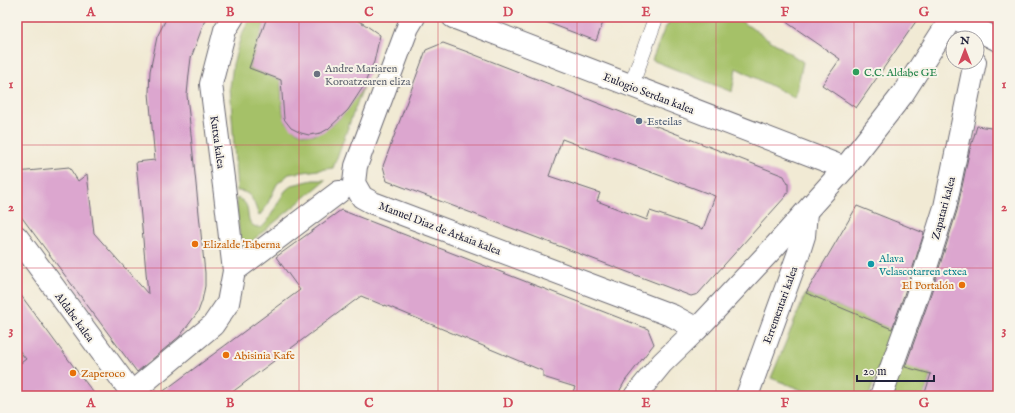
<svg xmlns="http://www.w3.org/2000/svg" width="1015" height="413" font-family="'IM FELL English',serif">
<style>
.green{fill:#a5c167;stroke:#647251}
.building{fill:#dca6cf;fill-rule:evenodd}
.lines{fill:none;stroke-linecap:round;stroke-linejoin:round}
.service-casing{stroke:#6a6871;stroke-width:16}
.pedestrian-casing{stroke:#6a6871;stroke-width:24}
.minor-casing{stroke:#6a6871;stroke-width:24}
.service{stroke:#fff;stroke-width:15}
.pedestrian{stroke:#fff;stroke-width:22}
.minor{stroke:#fff;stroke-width:22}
.grid{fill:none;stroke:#d1495b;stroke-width:1;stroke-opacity:0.55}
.leisure-dot{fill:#2e9e5b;stroke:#f7f3e8;stroke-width:1.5}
.worship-dot{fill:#6b7280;stroke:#f7f3e8;stroke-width:1.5}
.service-dot{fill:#5c6f8a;stroke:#f7f3e8;stroke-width:1.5}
.food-dot{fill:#e8710a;stroke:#f7f3e8;stroke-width:1.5}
.culture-dot{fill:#0f9aa8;stroke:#f7f3e8;stroke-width:1.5}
.labels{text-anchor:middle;stroke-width:4;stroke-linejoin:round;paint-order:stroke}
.worship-label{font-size:11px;fill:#5b616d;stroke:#f7f3e8;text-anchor:start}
.leisure-label{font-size:11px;fill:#27864d;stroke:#f7f3e8;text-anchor:start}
.street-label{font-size:11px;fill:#22223b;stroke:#f7f3e8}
.service-label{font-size:11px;fill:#4e5e75;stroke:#f7f3e8;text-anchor:start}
.food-label{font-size:11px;fill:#c56008;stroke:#f7f3e8;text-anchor:start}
.culture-label{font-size:11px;fill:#0d838f;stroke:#f7f3e8;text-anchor:start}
.neatline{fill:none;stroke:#d1495b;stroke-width:1.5}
.grid-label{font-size:13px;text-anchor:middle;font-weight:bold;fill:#d1495b}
</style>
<rect width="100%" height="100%" fill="#f7f3e8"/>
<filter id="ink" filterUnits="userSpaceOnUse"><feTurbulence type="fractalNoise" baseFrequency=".025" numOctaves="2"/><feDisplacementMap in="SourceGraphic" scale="8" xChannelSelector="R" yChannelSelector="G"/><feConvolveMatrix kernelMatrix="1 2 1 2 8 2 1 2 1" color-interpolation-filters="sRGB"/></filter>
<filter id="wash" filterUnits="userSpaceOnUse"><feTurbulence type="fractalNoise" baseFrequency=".012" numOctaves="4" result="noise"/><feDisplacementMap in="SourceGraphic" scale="16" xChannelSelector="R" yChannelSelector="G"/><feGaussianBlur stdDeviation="0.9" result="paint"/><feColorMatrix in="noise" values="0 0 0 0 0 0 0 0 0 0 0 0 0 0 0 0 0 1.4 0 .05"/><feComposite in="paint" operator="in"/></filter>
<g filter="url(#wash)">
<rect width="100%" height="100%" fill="#f1ead4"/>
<g class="green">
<path d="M251,17H267L249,68L281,80C281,87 282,115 285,120C288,125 293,129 298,132C325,146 351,105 363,87L333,168L289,174L277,184L266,207L259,216C254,204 253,191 237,191L230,87L233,64L241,36Z"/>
<path d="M673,17H735L803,62L795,98L736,68L732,92L652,60L664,30Z"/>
<path d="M313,180H326L241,250L236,198C255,203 242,218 254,226C256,227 258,227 261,228L267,222L285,191L292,185Z"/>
<path d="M806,293L893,329L869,396H817L771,378Z"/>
<path d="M17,348L45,385L19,365L17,366Z"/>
<path d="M898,364L931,374L924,396H887Z"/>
</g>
<g id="blocks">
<g class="building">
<path d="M167,17H206L191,58L189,74L187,95L205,273V286L202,301L198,312L180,336L137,372L17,211V172L69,167L78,181L87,174L94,233L148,294L136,162L155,160L149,93L150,71L157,37Z"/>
<path d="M267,17H351L364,24L380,35L374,62L363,87L348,110L328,129L321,133L309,135L301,133L291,128L284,119L281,80L249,68Z"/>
<path d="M539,17H605L596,41L538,19Z"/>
<path d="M779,17H919L856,108L822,85L840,59Z"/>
<path d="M443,43L465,51L784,176L788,184V192L786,196L698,294L691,296L387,181L383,166L426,50ZM562,139L715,196L703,229L650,211L647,220L597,201L600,193L549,176Z"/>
<path d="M977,126L998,129V396H924L931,374L905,367L928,303L957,211L969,153Z"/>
<path d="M857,206L924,233L904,295L892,329L806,293Z"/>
<path d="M341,210L648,329L654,344L625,381L617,396H571L575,387L543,377V371L385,305V306L361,296L227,396H157L300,290L276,257Z"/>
<path d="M17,290L65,355L96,396H17V366L26,359L17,348Z"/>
</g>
</g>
</g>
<g filter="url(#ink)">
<use href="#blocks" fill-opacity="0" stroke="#6a6871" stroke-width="1"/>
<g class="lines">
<defs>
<path id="service" d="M631,86L656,17"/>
<g id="pedestrian">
<path d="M234,271L339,192"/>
<path d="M142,384L213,325L228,303L234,271L225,194L211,84L225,30L233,17"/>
</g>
<g id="minor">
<path d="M414,17L408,27L356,166L354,183L362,197L373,203L673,316L697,329"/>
<path d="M453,17L845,168"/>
<path d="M952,18L963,22L998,40"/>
<path d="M17,237L134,396"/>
<path d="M635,396L662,363L697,329L776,245L845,168L902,95L952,17"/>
<path d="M747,396L798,255L804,236L806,212"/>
<path d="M881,396L916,299L945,207L975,62"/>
</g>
</defs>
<use href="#service" class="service-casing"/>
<use href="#pedestrian" class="pedestrian-casing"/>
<use href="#minor" class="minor-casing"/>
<use href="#service" class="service"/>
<use href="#pedestrian" class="pedestrian"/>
<use href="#minor" class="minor"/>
</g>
</g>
<path class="grid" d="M161,17V396M299,17V396M438,17V396M577,17V396M716,17V396M854,17V396M17,145H998M17,268H998"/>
<circle class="leisure-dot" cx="856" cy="72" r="4"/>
<circle class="worship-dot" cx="317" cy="74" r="4"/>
<circle class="service-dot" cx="639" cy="121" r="4"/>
<g class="food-dot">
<circle cx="195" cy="244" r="4"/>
<circle cx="962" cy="285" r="4"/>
<circle cx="226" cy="355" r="4"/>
<circle cx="73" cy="373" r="4"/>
</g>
<circle class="culture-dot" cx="871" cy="264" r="4"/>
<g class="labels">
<g class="worship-label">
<text x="325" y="72">Andre Mariaren<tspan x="325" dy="13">Koroatzearen eliza</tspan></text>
</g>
<g class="leisure-label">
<text x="864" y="76">C.C. Aldabe GE</text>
</g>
<g class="street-label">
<text transform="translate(649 93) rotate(21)" y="4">Eulogio Serdan kalea</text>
<text transform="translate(218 142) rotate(82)" y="4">Kutxa kalea</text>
<text transform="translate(943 208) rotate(-75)" y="4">Zapatari kalea</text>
<text transform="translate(440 228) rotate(21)" y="4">Manuel Diaz de Arkaia kalea</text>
<text transform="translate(780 305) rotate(-70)" y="4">Errementari kalea</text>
<text transform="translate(75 317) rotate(54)" y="4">Aldabe kalea</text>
</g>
<g class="service-label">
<text x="647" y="125">Esteilas</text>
</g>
<g class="food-label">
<text x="203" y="248">Elizalde Taberna</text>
<text x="954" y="289" text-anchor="end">El Portalón</text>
<text x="234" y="359">Abisinia Kafe</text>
<text x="81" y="377">Zaperoco</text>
</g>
<g class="culture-label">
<text x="879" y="262">Alava<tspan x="879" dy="13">Velascotarren etxea</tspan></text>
</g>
</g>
<rect width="1015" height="413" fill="none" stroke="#f7f3e8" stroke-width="44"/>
<g transform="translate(965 50)"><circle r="19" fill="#f7f3e8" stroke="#a29fa3"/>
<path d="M0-3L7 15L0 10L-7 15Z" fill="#d1495b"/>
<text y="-6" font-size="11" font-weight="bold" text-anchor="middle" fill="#22223b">N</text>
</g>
<path d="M857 375v6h77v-6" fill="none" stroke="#22223b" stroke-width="2"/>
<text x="863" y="375" font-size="12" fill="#22223b" stroke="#f7f3e8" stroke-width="3" paint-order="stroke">20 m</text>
<rect x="22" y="22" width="971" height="369" class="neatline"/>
<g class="grid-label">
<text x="91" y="16">A</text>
<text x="230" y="16">B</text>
<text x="369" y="16">C</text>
<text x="508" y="16">D</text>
<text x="646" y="16">E</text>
<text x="785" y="16">F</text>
<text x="924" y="16">G</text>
<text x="11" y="88">1</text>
<text x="1004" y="88">1</text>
<text x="11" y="211">2</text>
<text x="1004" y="211">2</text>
<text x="11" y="334">3</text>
<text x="1004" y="334">3</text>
<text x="91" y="407">A</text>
<text x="230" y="407">B</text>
<text x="369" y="407">C</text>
<text x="508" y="407">D</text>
<text x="646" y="407">E</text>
<text x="785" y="407">F</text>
<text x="924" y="407">G</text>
</g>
</svg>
